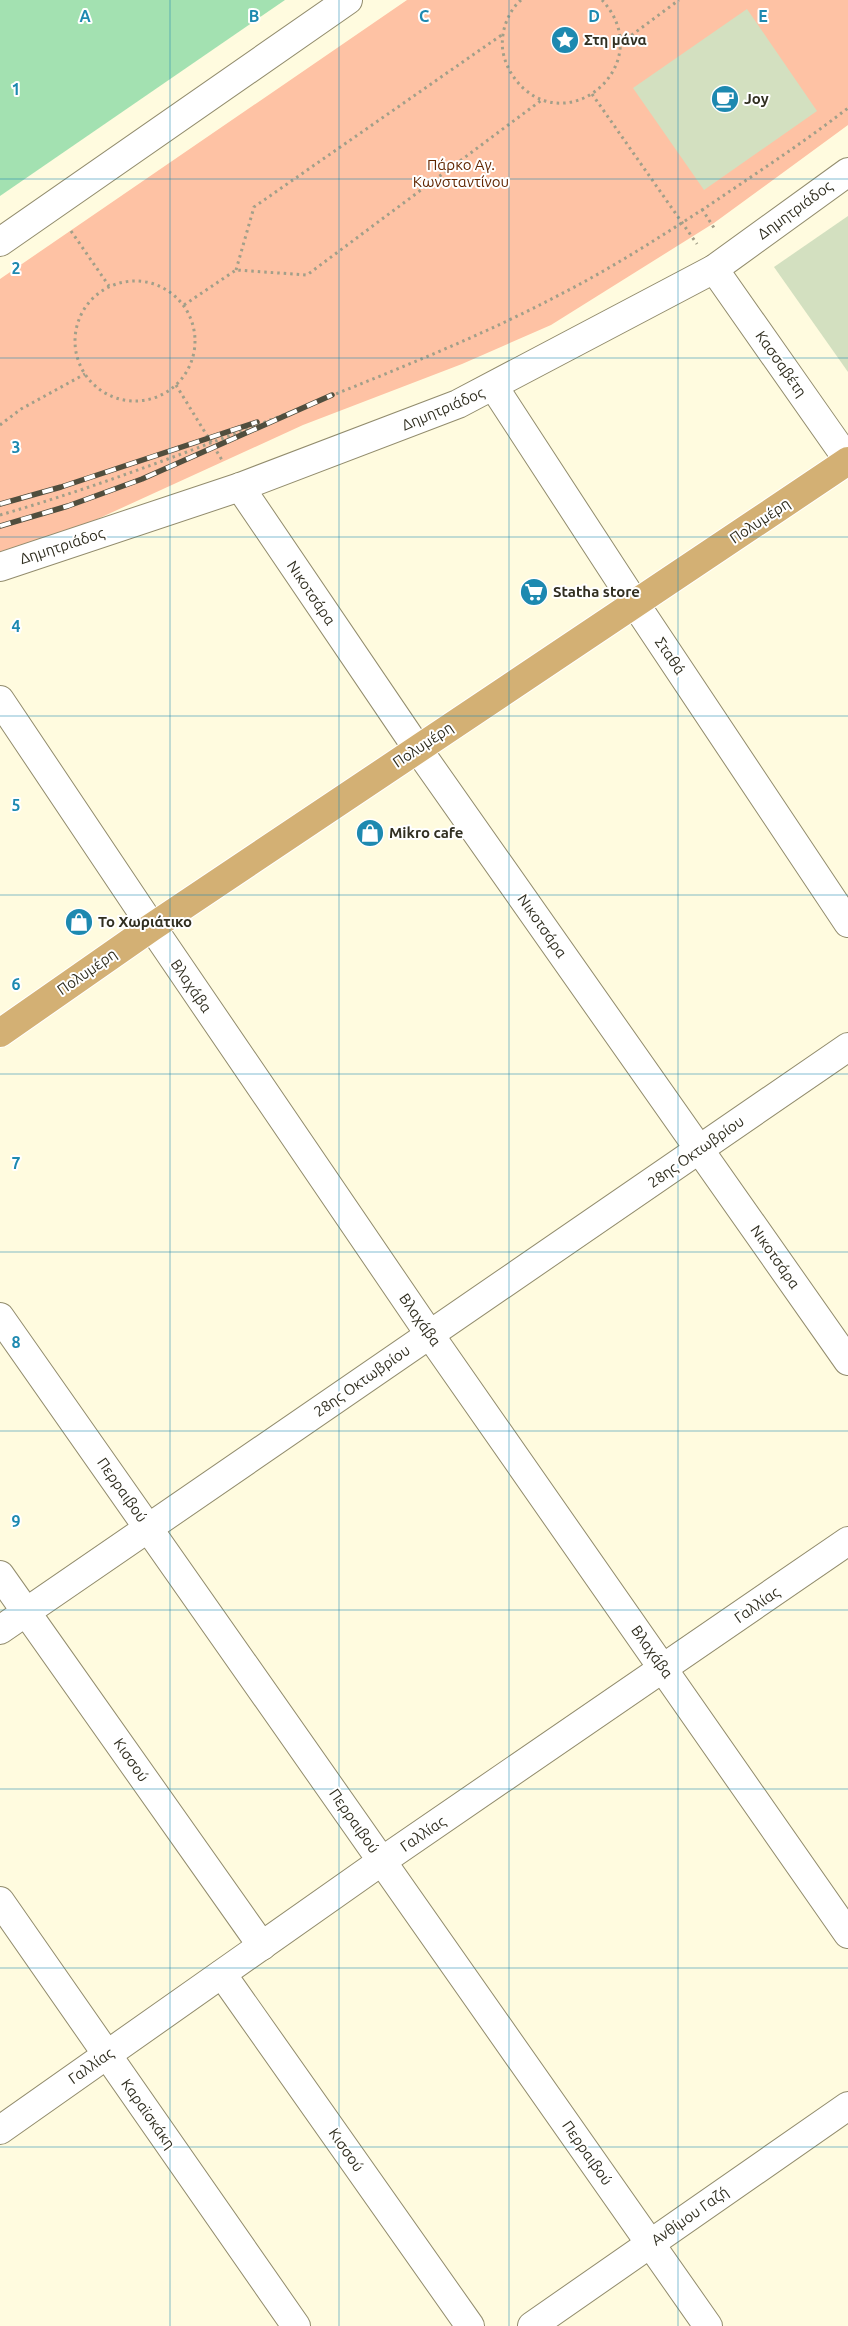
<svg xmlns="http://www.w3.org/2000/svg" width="848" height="2326" font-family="Ubuntu,sans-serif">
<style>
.green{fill:#fec2a4}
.water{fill:#a3e1b1}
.building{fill:#d3e0c0}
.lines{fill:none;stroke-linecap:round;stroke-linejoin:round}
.minor-casing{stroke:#928c6d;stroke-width:30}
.major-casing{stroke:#fff;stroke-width:30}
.path{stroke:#a29f89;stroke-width:3;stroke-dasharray:2.5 4;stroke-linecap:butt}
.minor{stroke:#fff;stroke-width:28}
.major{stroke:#d3b074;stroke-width:28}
.rail-casing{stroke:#504e3e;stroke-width:5.5}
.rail{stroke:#fff;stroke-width:4;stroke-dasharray:11;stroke-linecap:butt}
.grid{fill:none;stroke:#1d89b0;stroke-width:1;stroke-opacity:0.55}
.labels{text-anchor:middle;stroke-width:4;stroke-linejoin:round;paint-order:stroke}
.poi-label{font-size:15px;font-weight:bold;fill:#312f21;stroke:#fff;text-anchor:start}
.park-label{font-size:15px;fill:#612600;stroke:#fff}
.street-label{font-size:15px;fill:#312f21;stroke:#fff}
.grid-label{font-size:16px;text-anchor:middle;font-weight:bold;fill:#1d89b0;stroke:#fff;stroke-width:4;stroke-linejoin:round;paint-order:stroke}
</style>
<rect width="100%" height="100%" fill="#fffbdf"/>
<path class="green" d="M407,0H848V125L714,223L551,325L462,364L303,425L80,527L0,552V279Z"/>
<path class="water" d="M0,0H285L0,196Z"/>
<g class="building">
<path d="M747,9L817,111L704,190L633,88Z"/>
<path d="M848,216V372L774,267Z"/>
</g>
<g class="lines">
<defs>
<g id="minor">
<path d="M0,242L348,0"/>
<path d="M714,269L848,460"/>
<path d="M494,387L636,605L848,923"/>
<path d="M240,487L417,748L848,1361"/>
<path d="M0,567L240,487L458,404L714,269L848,172"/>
<path d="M0,700L152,927L430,1335L848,1934"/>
<path d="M0,1317L708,2326"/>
<path d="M0,1575L262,1946"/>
<path d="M0,1630L848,1047"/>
<path d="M0,1901L296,2326"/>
<path d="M222,1974L470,2326"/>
<path d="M0,2130L382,1861L848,1541"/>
<path d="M532,2326L848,2106"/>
</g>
<path id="major" d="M0,1033L152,927L848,461"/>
</defs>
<use href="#minor" class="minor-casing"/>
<use href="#major" class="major-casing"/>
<g class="path">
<path d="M521,0C507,12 500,34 503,52C506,67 513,78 523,88C576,136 657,60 602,0"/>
<path d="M621,43L679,0"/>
<path d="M592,94L697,244"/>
<path d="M702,209L716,231"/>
<path d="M71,231L109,286"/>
<path d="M236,270L254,207L503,34"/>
<circle cx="135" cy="341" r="60"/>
<path d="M184,305L236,270L307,275L543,99"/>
<path d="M176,385L222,460"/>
<path d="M0,425L21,409L85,374"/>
<path d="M0,515C101,486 198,448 296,410C385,374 476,339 561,294C612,268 660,237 708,206C755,174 803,143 848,108"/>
</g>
<use href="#minor" class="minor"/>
<use href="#major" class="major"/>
<defs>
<g id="rail">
<path d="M0,504L61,487L257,422"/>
<path d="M0,526L68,506L142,479L332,395"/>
</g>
</defs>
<use href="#rail" class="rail-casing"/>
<use href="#rail" class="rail"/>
</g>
<path class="grid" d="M170,0V2326M339,0V2326M509,0V2326M678,0V2326M0,179H848M0,358H848M0,537H848M0,716H848M0,895H848M0,1074H848M0,1252H848M0,1431H848M0,1610H848M0,1789H848M0,1968H848M0,2147H848"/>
<defs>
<symbol id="sight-disc" viewBox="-11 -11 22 22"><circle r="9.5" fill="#1d89b0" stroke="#fff"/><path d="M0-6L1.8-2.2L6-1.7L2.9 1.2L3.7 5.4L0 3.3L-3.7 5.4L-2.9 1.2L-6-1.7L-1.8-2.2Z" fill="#fff"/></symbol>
<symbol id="cafe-disc" viewBox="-11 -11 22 22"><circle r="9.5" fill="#1d89b0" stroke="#fff"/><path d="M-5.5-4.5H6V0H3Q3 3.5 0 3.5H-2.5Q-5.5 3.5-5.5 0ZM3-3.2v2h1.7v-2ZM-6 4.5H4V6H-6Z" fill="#fff"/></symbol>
<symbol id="supermarket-disc" viewBox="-11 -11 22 22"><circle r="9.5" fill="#1d89b0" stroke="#fff"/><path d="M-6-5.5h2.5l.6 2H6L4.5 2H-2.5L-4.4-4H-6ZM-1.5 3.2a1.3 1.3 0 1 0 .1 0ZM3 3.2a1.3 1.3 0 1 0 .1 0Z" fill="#fff"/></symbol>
<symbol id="shop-disc" viewBox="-11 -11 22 22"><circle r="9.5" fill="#1d89b0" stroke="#fff"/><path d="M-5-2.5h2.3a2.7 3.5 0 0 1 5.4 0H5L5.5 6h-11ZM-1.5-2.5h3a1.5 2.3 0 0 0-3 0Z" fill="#fff"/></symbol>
</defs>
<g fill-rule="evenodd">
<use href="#sight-disc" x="549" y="24" width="32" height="32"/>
<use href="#cafe-disc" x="709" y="83" width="32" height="32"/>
<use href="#supermarket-disc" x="518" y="576" width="32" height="32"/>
<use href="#shop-disc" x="354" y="817" width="32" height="32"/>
<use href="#shop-disc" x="63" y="906" width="32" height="32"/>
</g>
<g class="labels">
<g class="poi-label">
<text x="584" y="45">Στη μάνα</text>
<text x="744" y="104">Joy</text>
<text x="553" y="597">Statha store</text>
<text x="389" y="838">Mikro cafe</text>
<text x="98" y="927">Το Χωριάτικο</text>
</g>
<g class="park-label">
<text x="461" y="170">Πάρκο Αγ.<tspan x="461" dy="17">Κωνσταντίνου</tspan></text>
</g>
<g class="street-label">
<text transform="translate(795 210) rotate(-36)" y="5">Δημητριάδος</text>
<text transform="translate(781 364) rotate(55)" y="5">Κασσαβέτη</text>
<text transform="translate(443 409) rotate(-23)" y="5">Δημητριάδος</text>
<text transform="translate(760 521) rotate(-34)" y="5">Πολυμέρη</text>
<text transform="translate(62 546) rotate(-18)" y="5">Δημητριάδος</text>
<text transform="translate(311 593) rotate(56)" y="5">Νικοτσάρα</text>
<text transform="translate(670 656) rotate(56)" y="5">Σταθά</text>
<text transform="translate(423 745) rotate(-34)" y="5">Πολυμέρη</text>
<text transform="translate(542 926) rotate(55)" y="5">Νικοτσάρα</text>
<text transform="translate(87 972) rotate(-35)" y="5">Πολυμέρη</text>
<text transform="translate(191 986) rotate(56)" y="5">Βλαχάβα</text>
<text transform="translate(696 1152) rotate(-35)" y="5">28ης Οκτωβρίου</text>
<text transform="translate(775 1257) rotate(55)" y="5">Νικοτσάρα</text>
<text transform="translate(420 1320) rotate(55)" y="5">Βλαχάβα</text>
<text transform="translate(362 1381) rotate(-35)" y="5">28ης Οκτωβρίου</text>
<text transform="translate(122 1490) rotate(55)" y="5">Περραιβού</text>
<text transform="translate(757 1605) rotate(-35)" y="5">Γαλλίας</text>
<text transform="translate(652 1652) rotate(55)" y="5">Βλαχάβα</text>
<text transform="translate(131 1760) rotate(55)" y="5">Κισσού</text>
<text transform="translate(354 1821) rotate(55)" y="5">Περραιβού</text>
<text transform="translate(423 1834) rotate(-34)" y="5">Γαλλίας</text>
<text transform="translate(91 2066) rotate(-35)" y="5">Γαλλίας</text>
<text transform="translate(148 2114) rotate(55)" y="5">Καραϊσκάκη</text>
<text transform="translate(346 2150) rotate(55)" y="5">Κισσού</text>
<text transform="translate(587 2153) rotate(55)" y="5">Περραιβού</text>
<text transform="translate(690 2216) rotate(-35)" y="5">Ανθίμου Γαζή</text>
</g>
</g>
<g class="grid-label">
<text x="85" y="22">A</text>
<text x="254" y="22">B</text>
<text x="424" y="22">C</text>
<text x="594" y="22">D</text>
<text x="763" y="22">E</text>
<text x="16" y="95">1</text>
<text x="16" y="274">2</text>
<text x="16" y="453">3</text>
<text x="16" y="632">4</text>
<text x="16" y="811">5</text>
<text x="16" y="990">6</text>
<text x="16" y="1169">7</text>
<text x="16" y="1348">8</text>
<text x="16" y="1527">9</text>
</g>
</svg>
